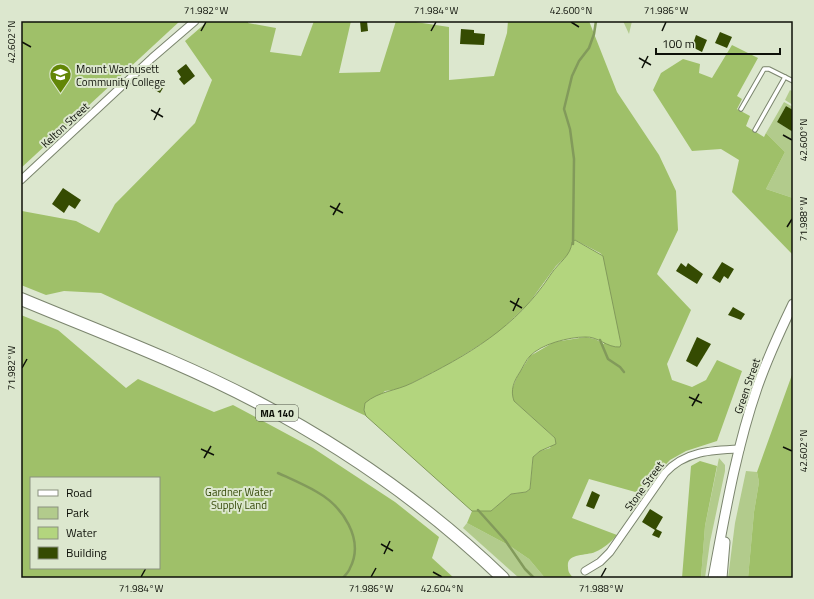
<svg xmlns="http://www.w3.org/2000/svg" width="814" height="599" font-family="'Titillium Web',sans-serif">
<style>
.green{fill:#b2cb8c}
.forest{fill:#9fc069;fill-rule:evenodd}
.water{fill:#b3d57e;stroke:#829a5b}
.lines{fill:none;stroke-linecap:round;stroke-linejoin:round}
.stream{stroke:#829a5b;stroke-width:2.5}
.building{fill:#354b02}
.lane-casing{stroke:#7b856e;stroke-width:5.5}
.street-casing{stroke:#7b856e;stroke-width:9}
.secondary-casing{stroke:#7b856e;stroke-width:11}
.highway-casing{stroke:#7b856e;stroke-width:14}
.lane{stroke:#fff;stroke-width:3.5}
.street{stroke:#fff;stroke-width:7}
.secondary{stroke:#fff;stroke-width:9}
.highway{stroke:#fff;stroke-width:12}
.ticks{fill:none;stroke:#0e1109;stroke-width:1.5}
.labels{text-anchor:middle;stroke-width:4;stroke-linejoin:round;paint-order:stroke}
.shield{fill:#dce7ce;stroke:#4c5144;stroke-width:1}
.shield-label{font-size:10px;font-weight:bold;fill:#0e1109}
.poi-label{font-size:11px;fill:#0e1109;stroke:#dce7ce;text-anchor:start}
.street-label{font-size:11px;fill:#0e1109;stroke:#dce7ce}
.park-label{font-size:11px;fill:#354909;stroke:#dce7ce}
.neatline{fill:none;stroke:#0e1109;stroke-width:1.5}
.ticks-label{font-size:10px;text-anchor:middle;fill:#0e1109}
</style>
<rect width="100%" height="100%" fill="#dce7ce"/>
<g class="green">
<path d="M623,21H632L629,34Z"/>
<path d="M790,90L793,92V105L785,100Z"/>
<path d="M784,102L793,107V110L786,106L777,122L793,132V198L766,189L785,152L766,133Z"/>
<path d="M719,458L725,465V471L710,542L705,578H701L705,526Z"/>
<path d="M746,471L757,472L759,482L754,512L748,578H728L735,523Z"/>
<path d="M467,523L510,546L529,559L545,578H519L463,528Z"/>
</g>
<g class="forest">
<path d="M21,21H180L21,168Z"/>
<path d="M208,21H248V23L276,28L270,52L301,56L314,21H351L339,73L380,72L396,21H409L449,27V80L494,76L507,33L508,21H589L617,92L659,155L676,191L678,230L657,274L691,310L667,364L672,380L692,387L706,380L717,360L742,371L717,441L686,451L670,460L639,493L589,479L572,518L617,535C611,542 604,548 595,552C586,556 566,553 568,567C568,572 570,575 574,578H545L529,559L510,546L467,523L472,511H491L511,494L526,492L530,489L533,457L540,451L550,448L555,438L514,401L511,392L517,377L530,356L554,342L586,337L595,339L604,344L603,256L600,253L575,240L572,242L570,253L556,266L529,303L497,334L449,364L400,389L385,391L364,410L366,416L101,293L64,291L46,295L21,285L22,211L76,221L99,233L115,204L195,123L212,80L185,41Z"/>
<path d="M732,45L758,58L737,96L742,99L737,109L750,116L746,126L764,137L766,133L785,152L766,189L793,198V255L732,192L739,160L721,149L692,151L653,90L661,73L683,59L700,64L699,73L712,78Z"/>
<path d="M21,315L58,330L126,388L138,379L214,412L233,405L313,448L395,502L439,537L432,558L454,578H21ZM31,478H159V568H31Z"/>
<path d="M793,372V578H748L754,512L759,482L757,472Z"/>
<path d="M700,461L717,466L705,526L701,578H682L691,466Z"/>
</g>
<path class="water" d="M575,240L603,256L621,344L620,347C607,348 598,336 585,337C569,337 541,344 530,356C526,360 523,367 520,372C514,381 510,390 514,401L555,438L556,444L540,451L533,457L530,489L526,492L511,494L491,511H472L366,416L364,410L365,403C379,391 396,391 412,383C468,355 516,328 551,274C559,262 571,256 572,242Z"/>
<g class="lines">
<g class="stream">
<path d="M573,244L574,159L570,129L564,109L572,76L579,61L589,48L594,34L596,21"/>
<path d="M600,340L608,359L620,367L624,372"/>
<path d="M278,473C291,479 305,485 317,492C342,506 365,539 350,568C349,572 345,575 343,578"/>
<path d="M478,510L505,540L525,569L534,578"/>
</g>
</g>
<g class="building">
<path d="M360,21H367L368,31L361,32Z"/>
<path d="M461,29L474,30V33L485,34L484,45L460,44Z"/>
<path d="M720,32L732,37L727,48L715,43Z"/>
<path d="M696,35L707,40L702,52L692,47Z"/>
<path d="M186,64L195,76L184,85L179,79L181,77L177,71Z"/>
<path d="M157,78L166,83L160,93L152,88Z"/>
<path d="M786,106L793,110V132L777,122Z"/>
<path d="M63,188L81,200L75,209L69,205L64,213L52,204Z"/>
<path d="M722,262L734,269L728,279L724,276L720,283L712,278Z"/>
<path d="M681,263L686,267L688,263L703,274L697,284L676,271Z"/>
<path d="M733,307L745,314L741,320L728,315Z"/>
<path d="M697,337L711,344L697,367L686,361Z"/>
<path d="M592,491L600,495L594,509L586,506Z"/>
<path d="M650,509L663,517L656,529L662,532L659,538L652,535L655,530L642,522Z"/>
</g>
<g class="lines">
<defs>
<g id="lane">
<path d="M741,109L764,69H769L793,81"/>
<path d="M755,130L785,77"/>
</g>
<g id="street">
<path d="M21,180L152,58L195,21"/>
<path d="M585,571L600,562L610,552L665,473C685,451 712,450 740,449"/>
</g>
<g id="secondary">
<path d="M713,578C725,514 736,449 757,388C767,359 780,331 793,304"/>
<path d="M722,578L725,542"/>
</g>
<path id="highway" d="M21,299C100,332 181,362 257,402C347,449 430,508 503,578"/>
</defs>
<use href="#lane" class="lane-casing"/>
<use href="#street" class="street-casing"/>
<use href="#secondary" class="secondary-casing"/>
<use href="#highway" class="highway-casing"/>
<use href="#lane" class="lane"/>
<use href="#street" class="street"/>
<use href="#secondary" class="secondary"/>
<use href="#highway" class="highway"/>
</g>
<path class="ticks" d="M571,22L579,27M201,31L206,22M431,31L436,22M662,31L666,22M22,42L31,47M639,58L651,65M642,68L648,56M151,110L163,117M154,120L160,108M783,135L792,140M330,206L343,213M333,215L340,203M787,227L792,219M510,301L522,308M513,311L519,298M22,368L27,359M689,397L702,403M692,406L699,394M783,447L792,451M201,449L214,455M204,458L211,446M381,544L393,551M384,554L390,541M433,572L442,577M141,577L146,568M371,577L376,568M601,577L606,568"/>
<defs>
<symbol id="university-pin" viewBox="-11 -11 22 30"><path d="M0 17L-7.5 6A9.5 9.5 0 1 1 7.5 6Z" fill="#628606" stroke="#dce7ce"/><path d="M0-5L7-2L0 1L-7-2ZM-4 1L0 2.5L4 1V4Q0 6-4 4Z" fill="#fff"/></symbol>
</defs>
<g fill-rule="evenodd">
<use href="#university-pin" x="48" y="62" width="25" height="34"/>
</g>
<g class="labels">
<rect class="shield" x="256" y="405" width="42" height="16" rx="3"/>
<g class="shield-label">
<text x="277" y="417">MA 140</text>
</g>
<g class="poi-label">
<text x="76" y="73">Mount Wachusett<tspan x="76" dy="13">Community College</tspan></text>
</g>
<g class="street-label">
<text transform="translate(65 125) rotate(-43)" y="4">Kelton Street</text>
<text transform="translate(747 386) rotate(-71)" y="4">Green Street</text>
<text transform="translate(644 486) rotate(-54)" y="4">Stone Street</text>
</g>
<g class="park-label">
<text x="239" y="496">Gardner Water<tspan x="239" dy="13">Supply Land</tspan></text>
</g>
</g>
<rect width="814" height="599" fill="none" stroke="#dce7ce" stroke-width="44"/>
<rect x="30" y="477" width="130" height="92" fill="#dce7ce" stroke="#8a917f"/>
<rect x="38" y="490" width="20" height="6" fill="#ffffff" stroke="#8a917f"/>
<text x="66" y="497" font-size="12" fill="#0e1109">Road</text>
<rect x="38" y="507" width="20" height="12" fill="#b2cb8c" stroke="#8a917f"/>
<text x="66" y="517" font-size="12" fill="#0e1109">Park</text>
<rect x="38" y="527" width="20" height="12" fill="#b3d57e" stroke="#8a917f"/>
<text x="66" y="537" font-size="12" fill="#0e1109">Water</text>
<rect x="38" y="547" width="20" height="12" fill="#354b02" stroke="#8a917f"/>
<text x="66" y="557" font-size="12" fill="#0e1109">Building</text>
<path d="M656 48v6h124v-6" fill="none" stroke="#0e1109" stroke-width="2"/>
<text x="662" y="48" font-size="12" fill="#0e1109" stroke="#dce7ce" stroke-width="3" paint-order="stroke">100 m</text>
<rect x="22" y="22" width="770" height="555" class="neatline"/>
<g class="ticks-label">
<text x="206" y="14">71.982°W</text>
<text x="436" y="14">71.984°W</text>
<text x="571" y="14">42.600°N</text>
<text x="666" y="14">71.986°W</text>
<text transform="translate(11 42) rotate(-90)" y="4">42.602°N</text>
<text transform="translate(803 140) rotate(-90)" y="4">42.600°N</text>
<text transform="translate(803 219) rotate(-90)" y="4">71.988°W</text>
<text transform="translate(11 368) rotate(-90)" y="4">71.982°W</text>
<text transform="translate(803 451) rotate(-90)" y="4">42.602°N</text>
<text x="141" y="592">71.984°W</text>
<text x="371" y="592">71.986°W</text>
<text x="442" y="592">42.604°N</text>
<text x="601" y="592">71.988°W</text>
</g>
</svg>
